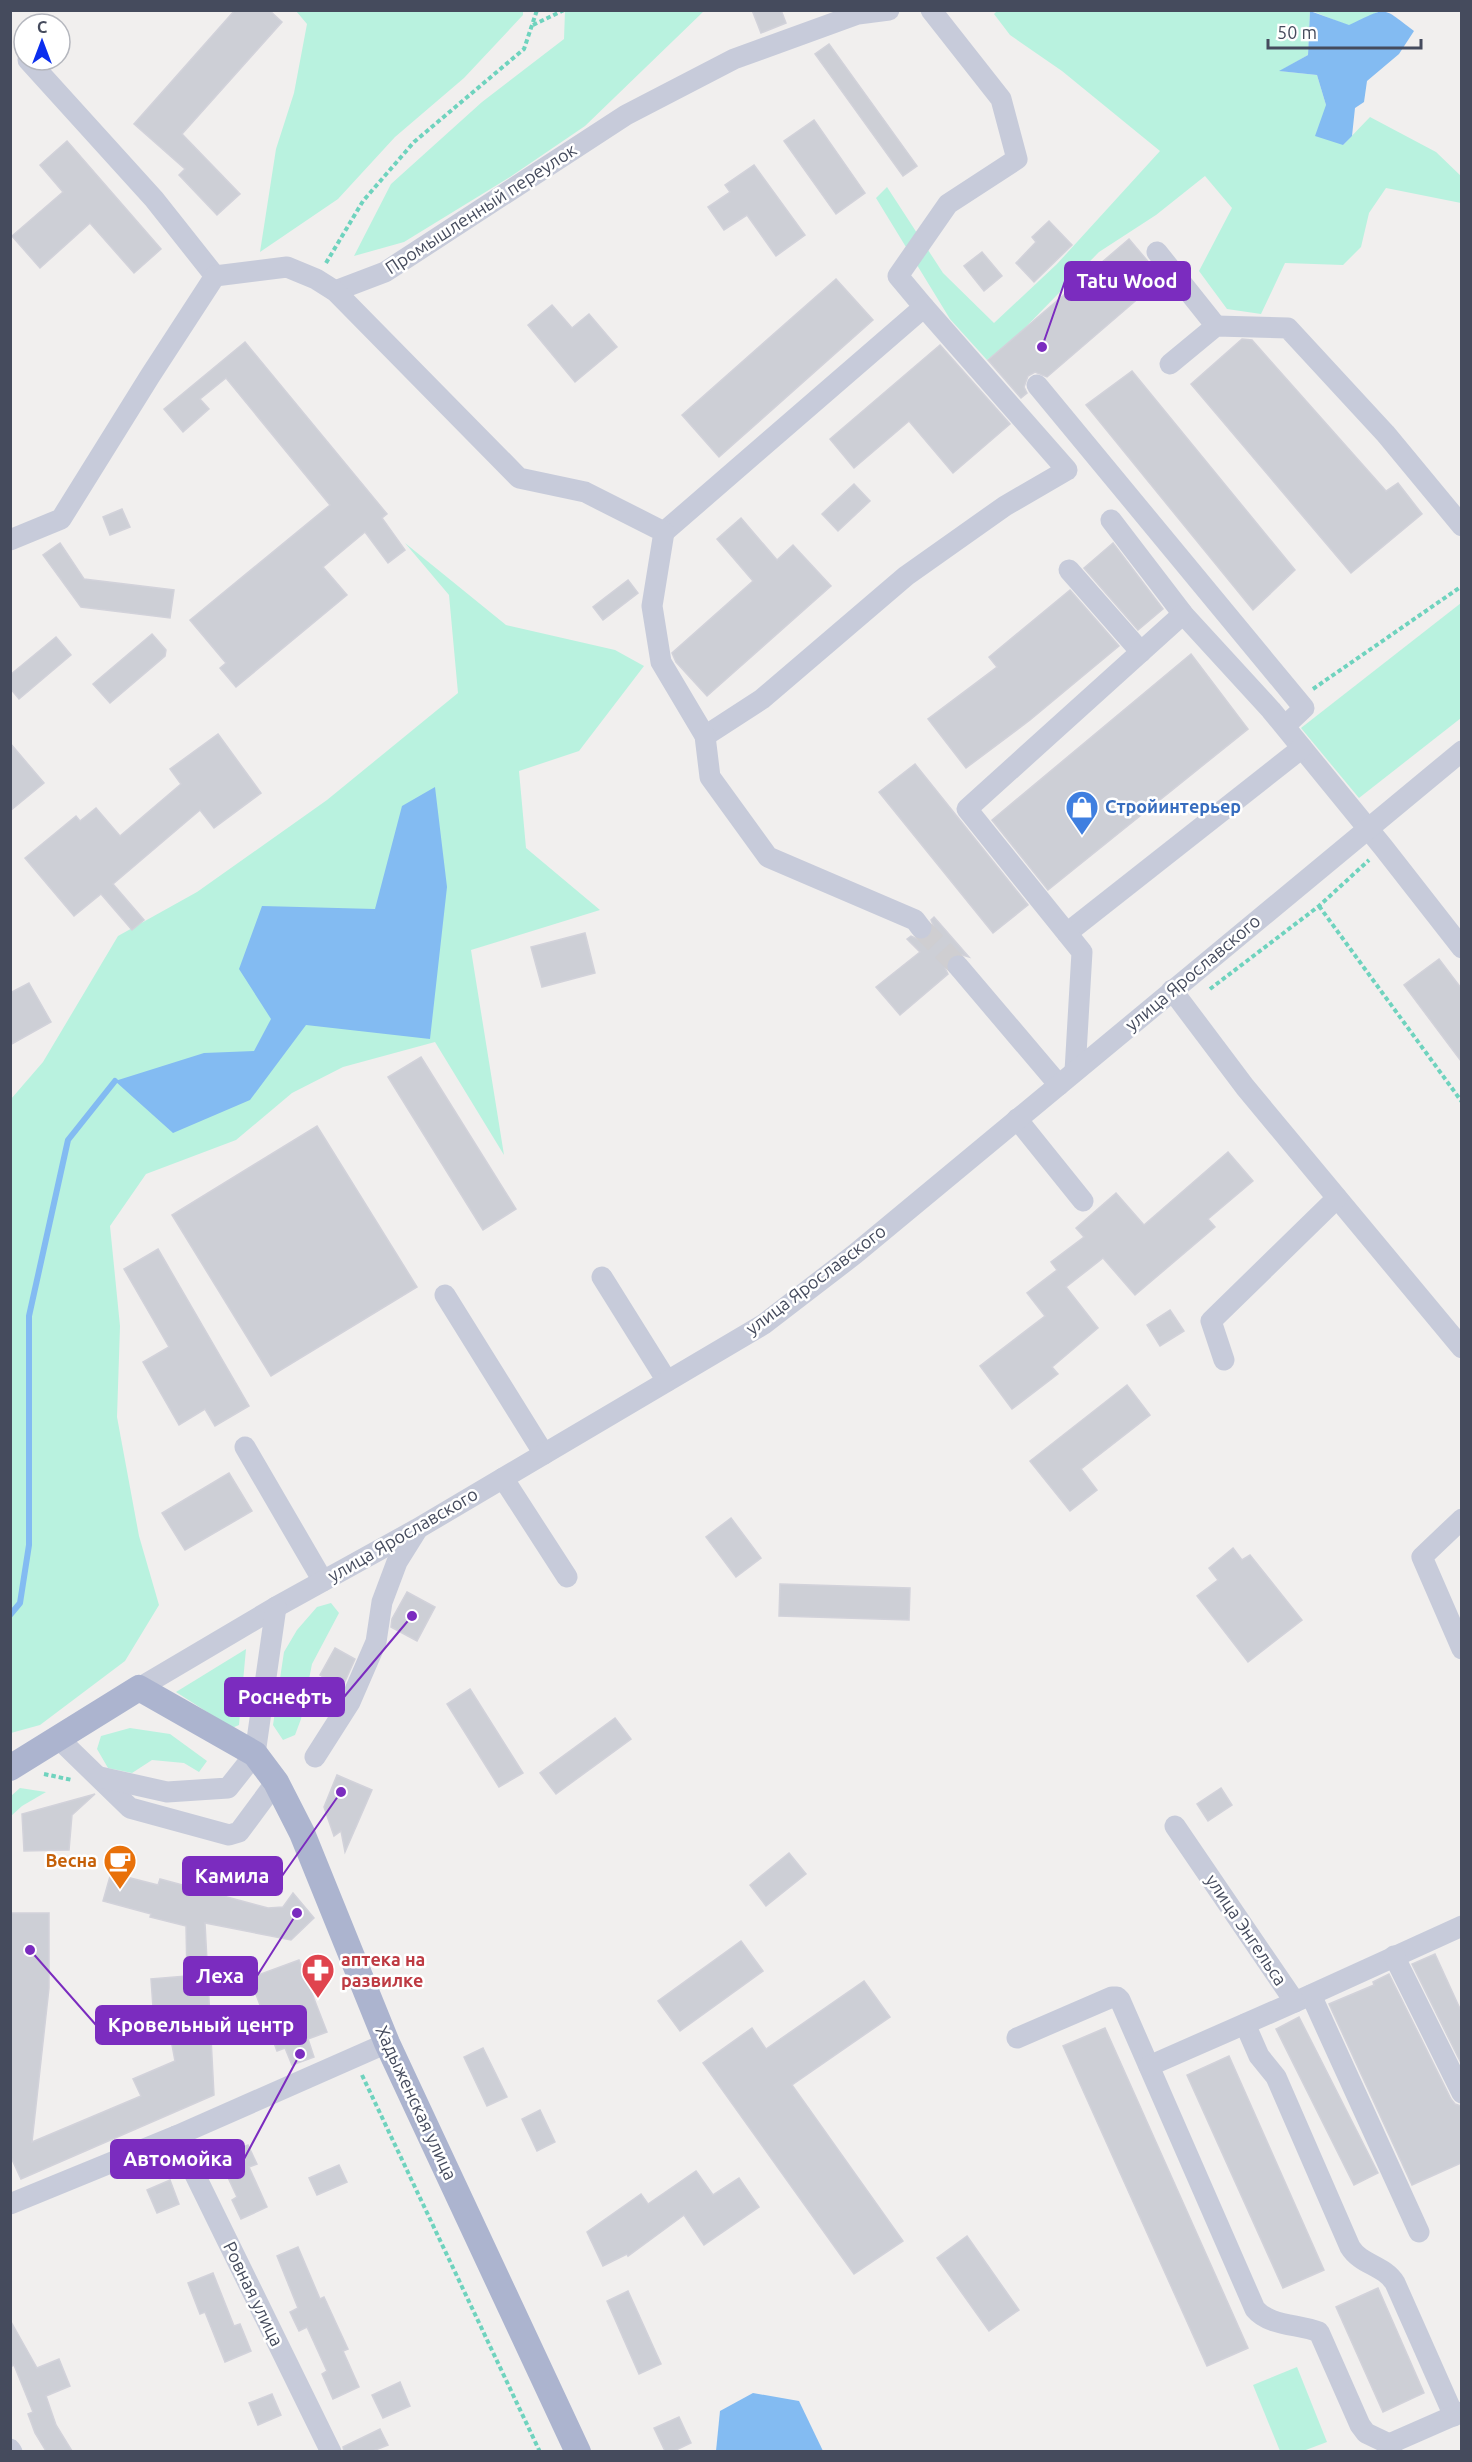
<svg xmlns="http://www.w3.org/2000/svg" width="1472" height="2462" font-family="Ubuntu,sans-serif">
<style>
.green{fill:#b9f2df}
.water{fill:#83bbf2}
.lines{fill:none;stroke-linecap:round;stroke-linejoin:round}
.stream{stroke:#83bbf2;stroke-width:6}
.building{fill:#cdcfd6;stroke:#d2d2da;stroke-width:1.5}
.minor-tunnel{stroke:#cfced1;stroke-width:21;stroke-dasharray:21 10;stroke-linecap:butt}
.path{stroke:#6fd3be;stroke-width:4;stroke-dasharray:4.5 3;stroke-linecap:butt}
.minor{stroke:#c7cbda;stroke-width:21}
.major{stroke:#acb4cf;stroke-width:26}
.labels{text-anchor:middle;stroke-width:5;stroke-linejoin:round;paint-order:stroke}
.street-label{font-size:18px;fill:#454b5d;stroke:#fff}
.shop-label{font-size:18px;font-weight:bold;fill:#366cbe;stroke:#fff;text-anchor:start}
.food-label{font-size:18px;font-weight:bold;fill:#c56008;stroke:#fff;text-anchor:end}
.health-label{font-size:18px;font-weight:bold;fill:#be3a42;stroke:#fff;text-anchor:start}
.leader{fill:none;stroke:#7b2cbf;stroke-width:2}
.callout-dot{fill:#7b2cbf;stroke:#fff;stroke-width:2}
.callout{fill:#7b2cbf;stroke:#7b2cbf;stroke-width:2}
.callout-label{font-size:20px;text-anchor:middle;font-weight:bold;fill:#fff}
</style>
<rect width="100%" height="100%" fill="#f1efee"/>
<g class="green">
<path d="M998,10L1310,11L1308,55L1280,71L1317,75L1326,105L1343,145L1370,117L1436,152L1462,177L1461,203L1386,188L1369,213L1361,247L1343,265L1285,263L1261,314L1227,309L1199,271L1232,208L1205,176L1156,215L1099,252L1015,338L987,360L950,319L876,198L887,187L943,273L994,323L1057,264L1160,151L1062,71L1010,35L994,14Z"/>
<path d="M296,11L523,10V15L464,78L395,137L338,199L260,252L276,149L294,93L307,24Z"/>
<path d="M565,11H704L585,126L510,177L404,242L354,256L391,184L482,102L564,39Z"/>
<path d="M1312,11H1380L1349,26Z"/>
<path d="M405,543L506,625L615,650L644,666L579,751L519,771L526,848L600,910L471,950L504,1155L435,1042L343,1067L292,1093L236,1140L146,1174L110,1226L120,1326L117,1417L139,1536L159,1605L125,1661L40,1725L11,1733V1099L43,1062L118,936L197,892L327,800L458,693L449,595Z"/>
<path d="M1461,603V718L1359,798L1301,728Z"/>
<path d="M331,1603L339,1613L312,1664L301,1719L295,1735L283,1740L273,1725L284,1652L297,1630L317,1607Z"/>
<path d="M246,1649L239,1725L232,1728L176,1692Z"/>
<path d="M130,1728L170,1734L207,1761L199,1772L184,1763L152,1760L132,1773L108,1768L97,1749L101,1736Z"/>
<path d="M20,1788L46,1792L22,1806L11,1816V1796Z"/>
<path d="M1297,2367L1327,2442L1303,2451H1280L1253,2385Z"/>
</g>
<g class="water">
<path d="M1310,11L1349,25C1388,7 1380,5 1414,31L1399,54L1367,81L1364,102L1355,108L1352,136L1343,145L1315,136L1326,105L1317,75L1279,71L1308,55Z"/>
<path d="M435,787L447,887L430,1039L306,1025L250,1100L173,1133L115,1081L204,1053L254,1051L271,1019L239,969L262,906L375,909L402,806Z"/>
<path d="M753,2393L799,2401L823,2451H716L720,2411Z"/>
</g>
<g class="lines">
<path class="stream" d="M10,1615L20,1603L29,1545V1316L68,1140L115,1081"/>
</g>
<g class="building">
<path d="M235,10H269L282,22L182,134L240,194L217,215L179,175L185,169L134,124Z"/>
<path d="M752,10H781L786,23L761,33Z"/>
<path d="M829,44L917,166L903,176L815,54Z"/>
<path d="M814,120L865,193L836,214L784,141Z"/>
<path d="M67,141L161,249L134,273L90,223L40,268L12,236L63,192L40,165Z"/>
<path d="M754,165L805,235L776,256L747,215L724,230L708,207L730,192L725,185Z"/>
<path d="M1049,221L1072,245L1034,282L1016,263L1036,242L1032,237Z"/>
<path d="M1129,239L1162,278L1047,377L1035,372L1028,376L1024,387L1027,393L1021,398L988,360Z"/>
<path d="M982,252L1002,276L984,291L964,266Z"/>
<path d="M836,279L873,320L719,457L682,415Z"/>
<path d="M552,305L572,328L589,314L617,347L575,382L528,325Z"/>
<path d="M1242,339L1252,340L1386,491L1398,483L1422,514L1351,573L1191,384Z"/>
<path d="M245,342L387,514L382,518L405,550L388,563L365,532L323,567L347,595L236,687L220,668L226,663L190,620L330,505L226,378L200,399L209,409L183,432L164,409Z"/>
<path d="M940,345L1010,424L953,473L909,421L854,468L830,439Z"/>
<path d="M1132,371L1295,570L1253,610L1086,405Z"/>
<path d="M854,484L870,501L838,531L822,514Z"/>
<path d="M122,509L130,527L110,535L103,517Z"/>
<path d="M741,518L777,560L793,545L831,586L707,696L676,662L672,653L753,581L717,539Z"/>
<path d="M60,543L84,579L174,590L170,618L81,607L43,555Z"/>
<path d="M1113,543L1163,609L1138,630L1084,568Z"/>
<path d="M628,580L638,593L603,620L593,607Z"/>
<path d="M1070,590L1119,646L1030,720L966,768L928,719L997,667L989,657Z"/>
<path d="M152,634L166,650L165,656L110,703L93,684Z"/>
<path d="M56,637L71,655L19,699L10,688V675Z"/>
<path d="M1191,654L1248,729L1048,890L992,820Z"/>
<path d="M218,734L261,793L214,828L200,810L113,884L144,920L132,930L101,894L74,916L25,858L76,816L80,821L96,808L120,836L181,784L170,769Z"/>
<path d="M10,743L44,783L10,811Z"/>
<path d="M915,764L1028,905L993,933L879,792Z"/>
<path d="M934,917L969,957L956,953L949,957L945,968L948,974L900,1015L876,987L920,952L907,939L911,936L922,941L929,938L934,927L931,920Z"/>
<path d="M585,933L595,973L542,987L531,947Z"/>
<path d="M1439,959L1461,988V1061L1404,985Z"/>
<path d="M29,983L51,1022L10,1045V993Z"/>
<path d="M421,1057L516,1209L483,1230L388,1077Z"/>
<path d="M317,1126L417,1287L271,1376L172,1215Z"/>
<path d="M1228,1152L1253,1181L1208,1219L1215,1227L1135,1295L1103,1258L1066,1287L1098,1328L1052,1367L1058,1374L1012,1409L980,1366L1045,1316L1027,1293L1057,1270L1051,1262L1084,1237L1076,1228L1116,1193L1144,1225Z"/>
<path d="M158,1249L249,1406L215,1426L205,1409L179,1425L143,1362L169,1347L124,1269Z"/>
<path d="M1170,1310L1184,1331L1160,1346L1147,1325Z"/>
<path d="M1127,1385L1150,1415L1081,1469L1097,1490L1070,1511L1030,1461Z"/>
<path d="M229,1473L252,1511L185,1550L162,1513Z"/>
<path d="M731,1518L761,1558L736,1577L706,1537Z"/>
<path d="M1233,1548L1242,1560L1250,1555L1302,1620L1248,1662L1197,1596L1218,1580L1209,1568Z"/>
<path d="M780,1584L910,1588L909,1620L779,1616Z"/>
<path d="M407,1592L435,1607L417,1641L391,1627L392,1619Z"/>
<path d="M335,1648L355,1659L342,1688L320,1675Z"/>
<path d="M470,1689L523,1773L499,1787L447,1704Z"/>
<path d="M615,1718L631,1739L556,1794L540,1773Z"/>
<path d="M337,1775L372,1790L345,1852L341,1831L334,1836L324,1807Z"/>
<path d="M1221,1788L1232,1805L1208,1821L1197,1804Z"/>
<path d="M95,1794L72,1815L69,1850L24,1851L22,1814Z"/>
<path d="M789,1853L806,1874L766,1906L750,1885Z"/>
<path d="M111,1873L158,1885L160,1879L268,1908L283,1907L293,1893L314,1918L291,1940L205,1923L214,2095L21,2179L10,2155V1913H49V1988L32,2142L141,2096L133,2079L175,2061L170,2034L155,2036L151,1979L187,1976L186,1926L150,1917L151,1914L103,1901Z"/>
<path d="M741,1941L763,1971L680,2031L658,2001Z"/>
<path d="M1435,1954L1461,2011V2063L1412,1964Z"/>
<path d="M299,1960L327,2032L308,2039L314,2057L292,2065L285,2048L277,2051L250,1978Z"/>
<path d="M1389,1974L1451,2099L1455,2104L1461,2106V2163L1412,2185L1329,2004L1374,1985L1373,1982Z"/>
<path d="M864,1981L890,2017L792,2085L903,2241L854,2274L703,2063L752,2028L766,2049Z"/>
<path d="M1299,2017L1378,2173L1354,2185L1276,2029Z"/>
<path d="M1105,2028L1248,2348L1207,2366L1063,2046Z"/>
<path d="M483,2048L507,2097L487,2106L464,2057Z"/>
<path d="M1229,2056L1324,2270L1283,2288L1187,2075Z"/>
<path d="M540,2110L555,2142L537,2151L522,2119Z"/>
<path d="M248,2145L257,2164L249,2167L267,2207L241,2219L232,2200L237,2197L219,2158Z"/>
<path d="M339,2165L347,2182L317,2195L309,2178Z"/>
<path d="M696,2171L713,2195L739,2178L759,2207L704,2245L684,2215L628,2256L627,2254L603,2266L587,2232L641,2194L648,2204Z"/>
<path d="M170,2180L179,2204L157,2213L147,2190Z"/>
<path d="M967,2236L1019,2310L989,2331L937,2258Z"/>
<path d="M298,2247L320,2299L324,2297L348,2349L343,2351L359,2387L333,2399L322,2374L327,2371L307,2327L299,2331L290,2312L298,2308L277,2256Z"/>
<path d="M213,2273L234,2326L240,2324L251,2351L225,2362L205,2312L200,2314L188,2283Z"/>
<path d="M1378,2288L1424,2393L1383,2412L1336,2307Z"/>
<path d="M628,2291L661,2364L639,2374L607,2301Z"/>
<path d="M10,2320L37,2368L59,2359L70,2386L46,2396L56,2425L72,2451H46L35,2433L28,2414L33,2412L14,2365L10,2367Z"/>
<path d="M400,2382L410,2406L383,2418L372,2395Z"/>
<path d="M272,2394L281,2415L258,2425L249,2403Z"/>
<path d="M679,2417L691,2443L674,2451H665L654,2428Z"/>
<path d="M380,2429L388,2445L373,2451H344L343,2447Z"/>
</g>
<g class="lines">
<path class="minor-tunnel" d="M921,928L958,966"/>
<g class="path">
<path d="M533,25L564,10"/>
<path d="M326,263L363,201L414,142L524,49L537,10"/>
<path d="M1313,689L1462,586"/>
<path d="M1319,906L1462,1102"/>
<path d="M1210,989L1319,906L1369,860"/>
<path d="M44,1774L72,1780"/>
<path d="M362,2075L540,2452"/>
</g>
<g class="minor">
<path d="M28,60L154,199L215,276"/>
<path d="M1157,252L1216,326"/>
<path d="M335,291L385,272L626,115L734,59L858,14L889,10"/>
<path d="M924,307L898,276L948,204L1017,159L1001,99L931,10"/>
<path d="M1170,364L1216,326L1288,328L1385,433L1462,526"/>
<path d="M1037,385L1304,708L1285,726"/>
<path d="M1111,520L1183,614L1271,710L1383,847L1462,948"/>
<path d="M664,532L924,307L1067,470L1005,506L906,576L762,699L705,736"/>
<path d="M10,540L61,519L150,376L215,276L287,267L316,279L335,291L519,478L585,492L664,532L652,606L661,662L705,736L710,777L768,857L915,920L921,928"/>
<path d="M1069,570L1141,652"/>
<path d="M1067,933L1302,748"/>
<path d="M958,966L1059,1085"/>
<path d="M1172,990L1245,1087L1462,1348"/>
<path d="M1075,1071L1082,952L967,809L1183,614"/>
<path d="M1017,1119L1083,1201"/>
<path d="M602,1277L667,1381"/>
<path d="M445,1295L544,1454"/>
<path d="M1224,1360L1211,1321L1337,1198"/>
<path d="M245,1447L323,1581"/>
<path d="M503,1478L567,1577"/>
<path d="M1462,1519L1422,1557L1462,1649"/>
<path d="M139,1688L276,1607L417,1529L764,1324L855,1254L1462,751"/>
<path d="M59,1739L130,1808L229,1835L239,1832L276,1782"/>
<path d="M315,1757L350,1702L376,1642L382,1602L397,1562L417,1530"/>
<path d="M100,1777L167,1792L228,1788L255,1754L276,1607"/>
<path d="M1175,1826L1295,2002L1462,1926"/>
<path d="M1394,1956L1462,2093"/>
<path d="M1311,1995L1419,2232"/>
<path d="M1245,2024L1259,2056L1276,2077L1350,2247C1361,2265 1384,2265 1395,2283L1454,2416"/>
<path d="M1017,2038L1112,1997H1117L1120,2000L1255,2309C1269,2326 1299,2324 1319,2332L1360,2425L1366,2433L1389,2444L1392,2452"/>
<path d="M1149,2066L1295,2002"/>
<path d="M176,2136L331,2452"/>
<path d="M10,2204L176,2136L387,2043"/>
<path d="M1389,2444L1462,2412"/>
<path d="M10,2449L12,2452"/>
</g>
<path class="major" d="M10,1768L139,1688L255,1754L276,1782L302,1833L387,2043L578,2452"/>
</g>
<defs>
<symbol id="shop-pin" viewBox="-11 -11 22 30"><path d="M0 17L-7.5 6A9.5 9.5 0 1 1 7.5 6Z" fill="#3f7fe0" stroke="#fff"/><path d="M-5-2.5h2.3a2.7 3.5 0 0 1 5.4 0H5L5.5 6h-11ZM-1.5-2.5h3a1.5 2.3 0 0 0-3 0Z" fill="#fff"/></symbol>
<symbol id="cafe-pin" viewBox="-11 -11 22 30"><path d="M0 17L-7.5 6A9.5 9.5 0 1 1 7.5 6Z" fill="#e8710a" stroke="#fff"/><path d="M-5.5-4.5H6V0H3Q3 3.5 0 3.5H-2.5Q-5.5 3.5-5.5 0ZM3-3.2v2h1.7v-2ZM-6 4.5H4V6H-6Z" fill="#fff"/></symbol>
<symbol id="pharmacy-pin" viewBox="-11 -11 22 30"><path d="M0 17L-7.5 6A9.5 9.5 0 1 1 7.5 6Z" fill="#e0444e" stroke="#fff"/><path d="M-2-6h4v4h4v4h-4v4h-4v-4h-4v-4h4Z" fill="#fff"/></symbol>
</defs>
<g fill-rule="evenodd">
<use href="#shop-pin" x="1063" y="788" width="38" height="52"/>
<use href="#cafe-pin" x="101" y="1842" width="38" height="52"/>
<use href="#pharmacy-pin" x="299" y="1951" width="38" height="52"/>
</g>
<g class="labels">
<g class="street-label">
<text transform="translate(481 209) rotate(-33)" y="6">Промышленный переулок</text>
<text transform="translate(1193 973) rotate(-40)" y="6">улица Ярославского</text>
<text transform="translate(816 1280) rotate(-37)" y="6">улица Ярославского</text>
<text transform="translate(403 1535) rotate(-30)" y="6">улица Ярославского</text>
<text transform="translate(1246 1930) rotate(56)" y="6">улица Энгельса</text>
<text transform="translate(416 2103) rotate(65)" y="6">Хадыженская улица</text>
<text transform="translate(253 2294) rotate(64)" y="6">Ровная улица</text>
</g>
<g class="shop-label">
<text x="1105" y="813">Стройинтерьер</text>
</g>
<g class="food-label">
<text x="97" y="1867">Весна</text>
</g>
<g class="health-label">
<text x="341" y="1966">аптека на<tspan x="341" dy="21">развилке</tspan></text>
</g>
</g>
<path class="leader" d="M1042 347L1065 281M412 1616L344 1697M341 1792L282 1876M297 1913L257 1976M30 1950L96 2025M300 2054L244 2159"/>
<g class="callout-dot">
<circle cx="1042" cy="347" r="6"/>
<circle cx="412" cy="1616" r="6"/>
<circle cx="341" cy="1792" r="6"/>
<circle cx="297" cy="1913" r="6"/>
<circle cx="30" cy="1950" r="6"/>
<circle cx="300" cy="2054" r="6"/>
</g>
<g class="callout">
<rect x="1065" y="262" width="125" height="38" rx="6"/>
<rect x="225" y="1678" width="119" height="38" rx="6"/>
<rect x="183" y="1857" width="99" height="38" rx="6"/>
<rect x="184" y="1957" width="73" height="38" rx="6"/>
<rect x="96" y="2006" width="210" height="38" rx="6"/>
<rect x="111" y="2140" width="133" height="38" rx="6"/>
</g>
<g class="callout-label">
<text x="1127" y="288">Tatu Wood</text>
<text x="285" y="1704">Роснефть</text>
<text x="232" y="1883">Камила</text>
<text x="220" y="1983">Леха</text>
<text x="201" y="2032">Кровельный центр</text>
<text x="178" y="2166">Автомойка</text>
</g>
<rect width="1472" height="2462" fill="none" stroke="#454b5d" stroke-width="24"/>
<g transform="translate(42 42)"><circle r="28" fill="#ffffff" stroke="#b5b7be" stroke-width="1.5"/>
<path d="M0-4.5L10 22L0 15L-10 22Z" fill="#0b2eee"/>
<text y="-9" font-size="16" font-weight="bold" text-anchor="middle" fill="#454b5d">С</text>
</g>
<path d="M1268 39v9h153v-9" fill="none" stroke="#454b5d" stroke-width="3"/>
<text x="1277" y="39" font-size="18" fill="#454b5d" stroke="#ffffff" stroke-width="4.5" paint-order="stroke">50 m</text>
</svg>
